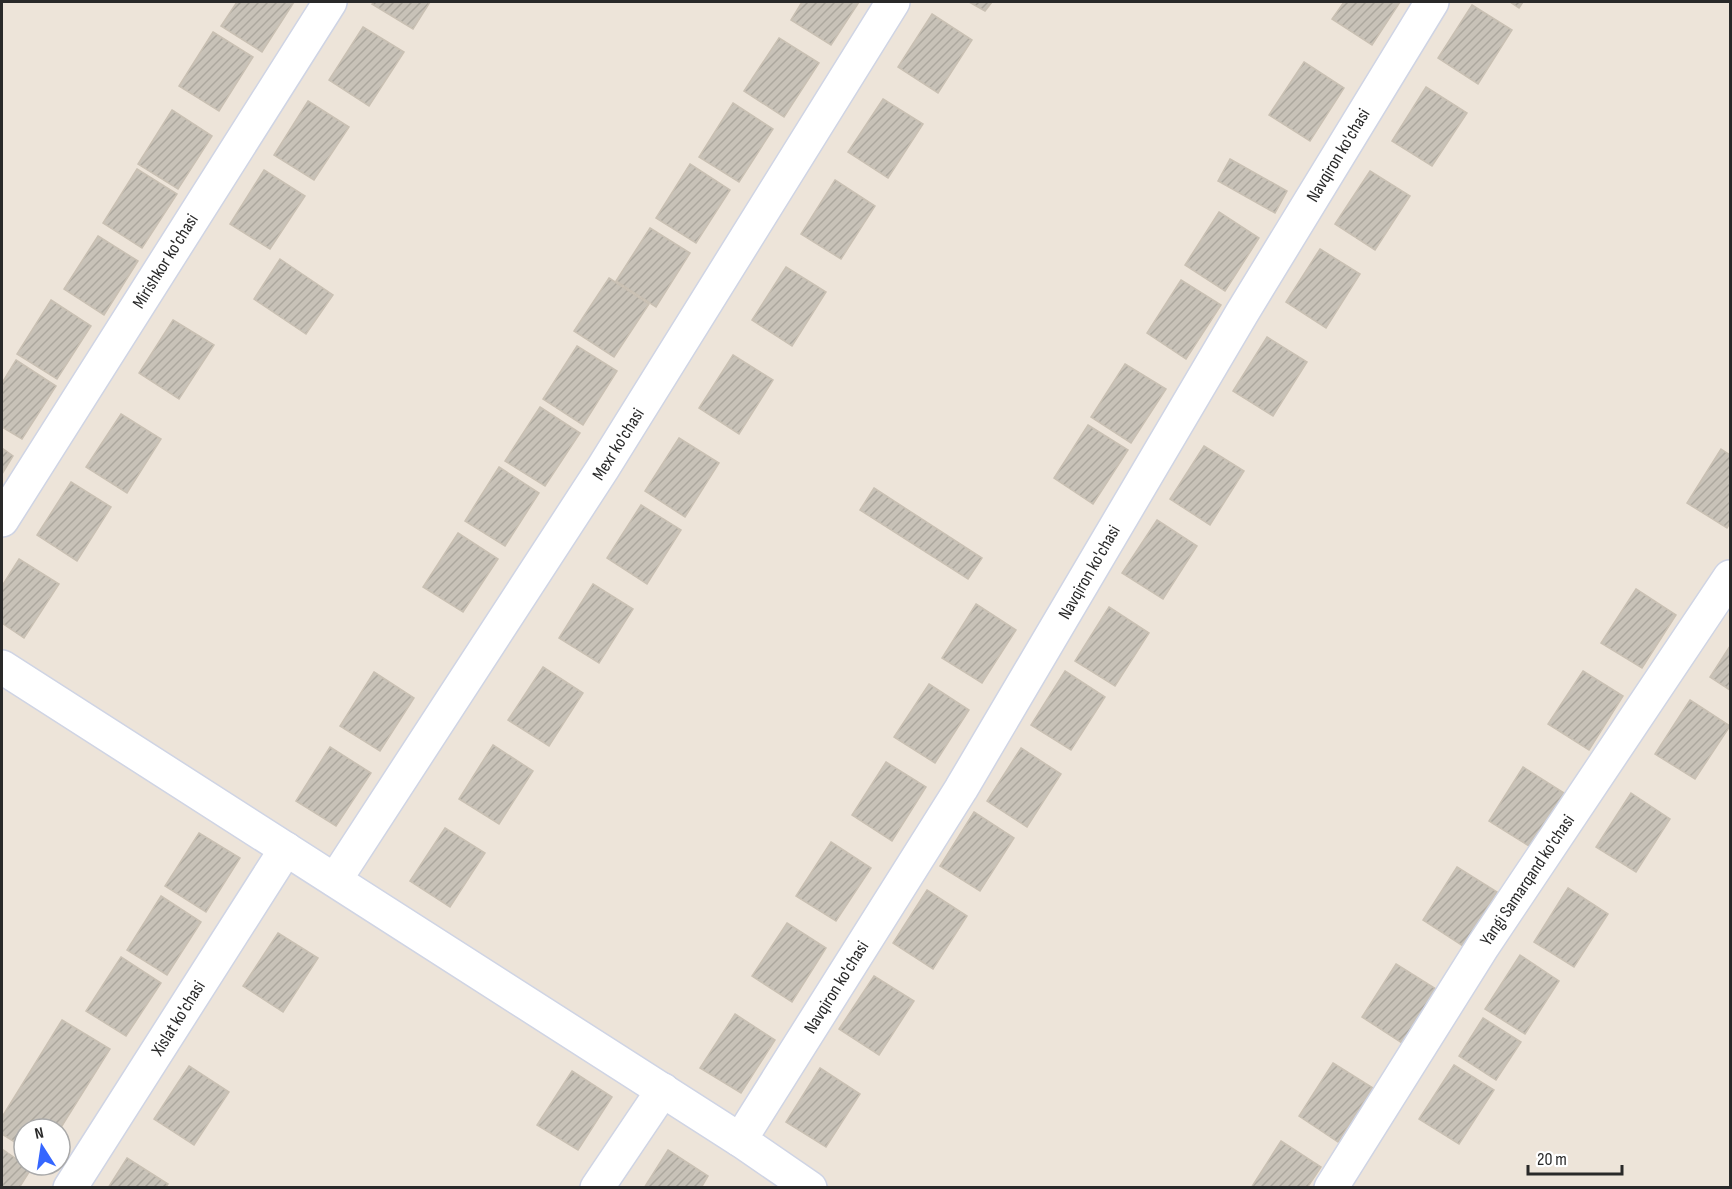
<svg xmlns="http://www.w3.org/2000/svg" width="1732" height="1189" font-family="'Sofia Sans Condensed',sans-serif">
<style>
.building{fill:url(#building-hatch);stroke:#c9c0b3;stroke-width:1.5}
.lines{fill:none;stroke-linecap:round;stroke-linejoin:round}
.street-casing{stroke:#cfd4e4;stroke-width:36}
.street{stroke:#fff;stroke-width:33}
.labels{text-anchor:middle;stroke-width:4.5;stroke-linejoin:round;paint-order:stroke}
.street-label{font-size:18px;fill:#292929;stroke:#fff}
</style>
<defs>
<pattern id="building-hatch" width="6" height="6" patternUnits="userSpaceOnUse" patternTransform="scale(1.5)"><rect width="6" height="6" fill="#c8c2b8"/><path d="M-1 1l2-2M0 6l6-6M5 7l2-2" fill="none" stroke="#aca79e"/></pattern>
</defs>
<rect width="100%" height="100%" fill="#ede4d9"/>
<g class="building">
<path d="M237,2H294L262,52L221,26Z"/>
<path d="M374,2H430L413,29L372,4Z"/>
<path d="M802,2H859L831,45L791,20Z"/>
<path d="M969,2H992L985,11Z"/>
<path d="M1344,2H1400L1372,45L1332,19Z"/>
<path d="M1510,2H1523L1519,8Z"/>
<path d="M1472,5L1512,30L1478,84L1438,58Z"/>
<path d="M932,14L972,40L938,93L898,67Z"/>
<path d="M363,27L404,52L369,106L329,80Z"/>
<path d="M213,32L253,57L219,111L179,86Z"/>
<path d="M779,38L819,63L784,117L744,91Z"/>
<path d="M1304,62L1344,88L1310,141L1269,115Z"/>
<path d="M1426,87L1467,113L1432,166L1392,141Z"/>
<path d="M883,99L923,124L888,178L848,152Z"/>
<path d="M308,101L349,127L314,180L274,155Z"/>
<path d="M733,103L773,129L739,182L699,157Z"/>
<path d="M172,110L212,136L178,189L138,164Z"/>
<path d="M1230,159L1287,191L1275,213L1218,181Z"/>
<path d="M690,164L730,190L696,243L656,218Z"/>
<path d="M137,169L177,194L142,248L103,223Z"/>
<path d="M264,170L305,196L270,249L230,224Z"/>
<path d="M1370,171L1410,196L1375,250L1335,224Z"/>
<path d="M835,180L875,206L841,259L801,234Z"/>
<path d="M1219,212L1259,238L1225,291L1185,265Z"/>
<path d="M650,228L690,253L656,307L616,281Z"/>
<path d="M98,236L138,261L104,315L64,289Z"/>
<path d="M1320,249L1360,274L1326,328L1286,302Z"/>
<path d="M280,259L333,295L306,334L254,299Z"/>
<path d="M786,267L826,292L792,346L752,320Z"/>
<path d="M609,278L649,304L614,357L574,331Z"/>
<path d="M1181,280L1221,305L1186,359L1147,333Z"/>
<path d="M51,300L91,326L57,379L17,354Z"/>
<path d="M173,320L214,345L179,399L139,373Z"/>
<path d="M1267,337L1307,362L1273,416L1233,391Z"/>
<path d="M577,346L617,371L583,425L543,399Z"/>
<path d="M733,355L773,380L739,434L699,408Z"/>
<path d="M16,360L56,386L22,439L2,427V383Z"/>
<path d="M1125,364L1166,389L1131,443L1091,417Z"/>
<path d="M540,407L580,433L545,486L505,461Z"/>
<path d="M121,414L161,439L127,493L86,467Z"/>
<path d="M1088,425L1128,450L1093,504L1054,478Z"/>
<path d="M679,438L719,463L685,517L645,491Z"/>
<path d="M1204,446L1244,471L1210,525L1170,499Z"/>
<path d="M2,448L13,456L2,474Z"/>
<path d="M1721,449L1730,455V523L1727,528L1687,503Z"/>
<path d="M499,467L539,493L505,546L465,521Z"/>
<path d="M71,482L111,507L77,561L37,535Z"/>
<path d="M874,488L982,558L968,579L860,510Z"/>
<path d="M641,505L681,530L647,584L607,558Z"/>
<path d="M1157,520L1197,546L1163,599L1122,573Z"/>
<path d="M458,533L498,559L463,612L423,587Z"/>
<path d="M19,559L59,584L24,638L2,623V586Z"/>
<path d="M593,584L633,609L599,663L559,638Z"/>
<path d="M1636,589L1676,615L1642,668L1601,643Z"/>
<path d="M976,604L1016,630L982,683L942,658Z"/>
<path d="M1109,607L1149,633L1115,686L1075,661Z"/>
<path d="M1730,646V690L1710,677Z"/>
<path d="M543,667L583,693L549,746L508,720Z"/>
<path d="M1065,671L1105,697L1071,750L1031,725Z"/>
<path d="M1583,671L1623,696L1589,750L1548,724Z"/>
<path d="M374,672L414,698L380,751L340,726Z"/>
<path d="M929,684L969,710L935,763L894,737Z"/>
<path d="M1690,700L1730,726L1695,779L1655,754Z"/>
<path d="M493,745L533,771L499,824L459,799Z"/>
<path d="M330,747L371,773L336,826L296,801Z"/>
<path d="M1021,748L1061,774L1027,827L987,801Z"/>
<path d="M886,762L926,787L892,841L852,815Z"/>
<path d="M1523,767L1564,793L1529,846L1489,821Z"/>
<path d="M1631,793L1670,819L1636,872L1596,847Z"/>
<path d="M974,812L1014,838L980,891L940,866Z"/>
<path d="M445,828L485,853L450,907L410,881Z"/>
<path d="M199,833L240,858L206,912L165,886Z"/>
<path d="M831,842L871,868L836,921L796,896Z"/>
<path d="M1457,867L1497,892L1463,946L1423,920Z"/>
<path d="M1568,888L1608,914L1574,967L1534,942Z"/>
<path d="M927,890L967,916L933,969L893,943Z"/>
<path d="M161,896L201,922L167,975L127,950Z"/>
<path d="M787,923L826,948L792,1002L752,976Z"/>
<path d="M278,933L318,958L283,1012L243,986Z"/>
<path d="M1520,955L1559,981L1525,1034L1485,1009Z"/>
<path d="M121,957L161,983L126,1036L86,1011Z"/>
<path d="M1396,964L1436,989L1402,1043L1362,1017Z"/>
<path d="M874,976L914,1001L879,1055L839,1029Z"/>
<path d="M735,1014L775,1040L741,1093L700,1068Z"/>
<path d="M1483,1018L1521,1042L1496,1080L1459,1056Z"/>
<path d="M62,1020L110,1049L60,1129H24V1148L2,1134V1117Z"/>
<path d="M1333,1063L1373,1088L1338,1142L1299,1116Z"/>
<path d="M1454,1065L1494,1090L1459,1144L1419,1119Z"/>
<path d="M189,1066L229,1092L194,1145L154,1119Z"/>
<path d="M820,1068L860,1094L826,1147L786,1122Z"/>
<path d="M572,1071L612,1097L578,1150L537,1125Z"/>
<path d="M1281,1141L1321,1167L1307,1188H1251Z"/>
<path d="M2,1149L31,1169L19,1188H2Z"/>
<path d="M668,1150L708,1176L701,1188H644Z"/>
<path d="M127,1158L168,1184L165,1188H108Z"/>
</g>
<g class="lines">
<defs>
<g id="street">
<path d="M2,520L330,2"/>
<path d="M2,667L740,1140L810,1188"/>
<path d="M335,880L603,468L893,2"/>
<path d="M740,1140L961,789L1242,313L1432,2"/>
<path d="M70,1188L286,849"/>
<path d="M597,1188L663,1090"/>
<path d="M1331,1188L1483,946L1730,577"/>
</g>
</defs>
<use href="#street" class="street-casing"/>
<use href="#street" class="street"/>
</g>
<g class="labels">
<g class="street-label">
<text transform="translate(1338 155) rotate(-59)" y="6">Navqiron ko'chasi</text>
<text transform="translate(165 261) rotate(-58)" y="6">Mirishkor ko'chasi</text>
<text transform="translate(618 444) rotate(-58)" y="6">Mexr ko'chasi</text>
<text transform="translate(1089 572) rotate(-60)" y="6">Navqiron ko'chasi</text>
<text transform="translate(1527 880) rotate(-56)" y="6">Yangi Samarqand ko'chasi</text>
<text transform="translate(836 987) rotate(-58)" y="6">Navqiron ko'chasi</text>
<text transform="translate(178 1018) rotate(-58)" y="6">Xislat ko'chasi</text>
</g>
</g>
<rect width="1732" height="1189" fill="none" stroke="#292929" stroke-width="6"/>
<g transform="translate(42 1147) rotate(348)"><circle r="28" fill="#ffffff" stroke="#a9a9a9" stroke-width="1.5"/>
<path d="M0-4.5L10 22L0 15L-10 22Z" fill="#3566ff"/>
<text y="-9" font-size="16" font-weight="bold" text-anchor="middle" fill="#292929">N</text>
</g>
<path d="M1528 1165v9h94v-9" fill="none" stroke="#292929" stroke-width="3"/>
<text x="1537" y="1165" font-size="18" fill="#292929" stroke="#ffffff" stroke-width="4.5" paint-order="stroke">20 m</text>
</svg>
